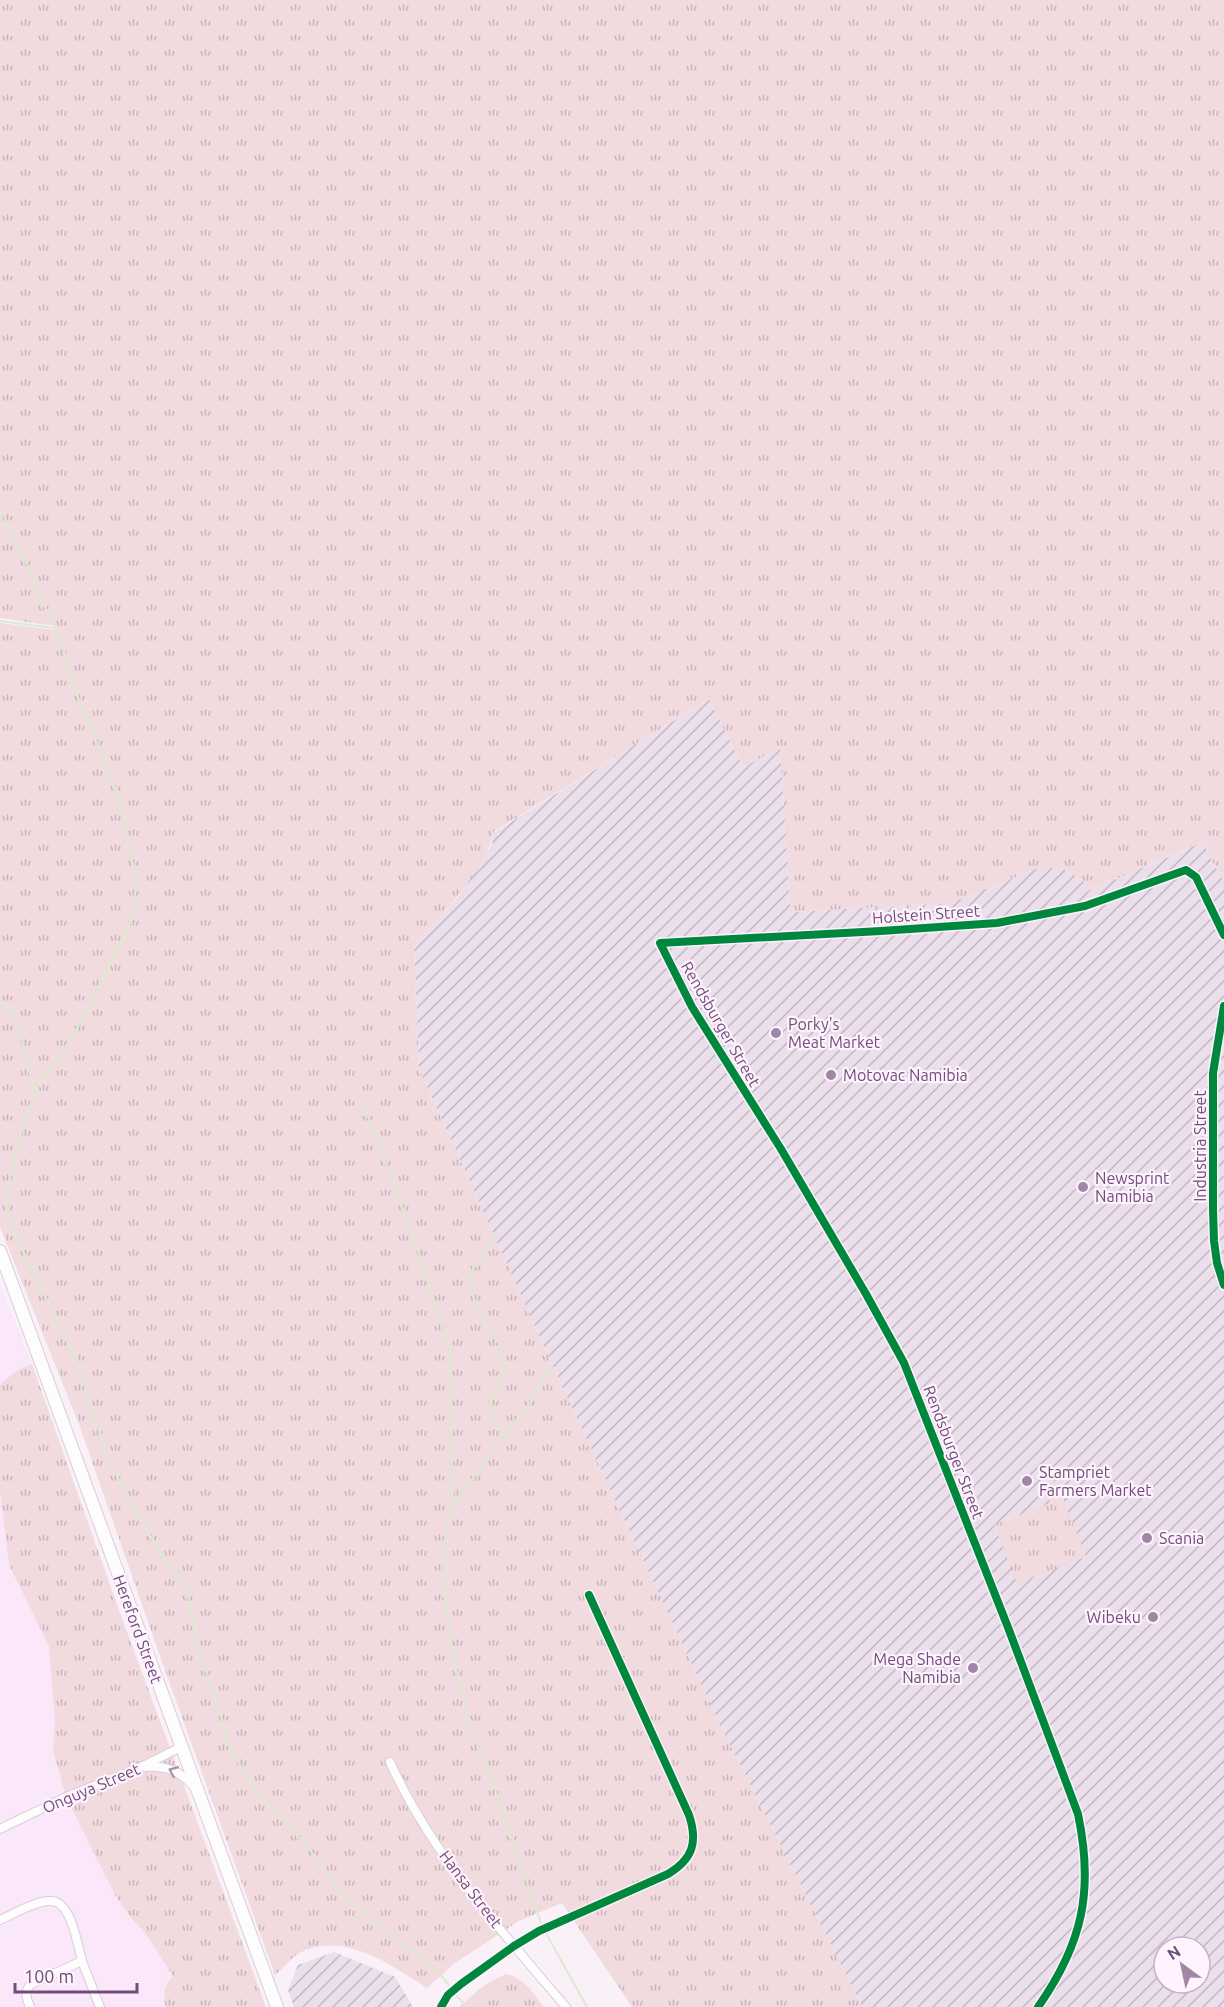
<svg xmlns="http://www.w3.org/2000/svg" width="1224" height="2007" font-family="Ubuntu,sans-serif">
<style>
.residential{fill:#fae7f9}
.industrial{fill:url(#industrial-furrows);fill-rule:evenodd}
.grass{fill:url(#grass-tufts)}
.lines{fill:none;stroke-linecap:round;stroke-linejoin:round}
.stream{stroke:#dcead0;stroke-width:2}
.street-casing{stroke:#d8cdd8;stroke-width:10}
.secondary-casing{stroke:#d8cdd9;stroke-width:14}
.street{stroke:#fefdfe;stroke-width:8}
.secondary{stroke:#fefdfe;stroke-width:12}
.cycleway-casing{stroke:#fff3fe;stroke-width:11}
.cycleway{stroke:#00873e;stroke-width:8}
.oneway{stroke:#a993ae}
.poi-dot{fill:#a186a5;stroke:#fff3fe;stroke-width:2}
.labels{text-anchor:middle;stroke-width:4.5;stroke-linejoin:round;paint-order:stroke}
.street-label{font-size:16px;fill:#714d79;stroke:#fff3fe}
.poi-label{font-size:16px;fill:#714d79;stroke:#fff3fe;text-anchor:start}
</style>
<defs>
<pattern id="industrial-furrows" width="10" height="10" patternUnits="userSpaceOnUse" patternTransform="scale(1.5)"><rect width="10" height="10" fill="#eadfeb"/><path d="M-1 1l2-2M0 10L10 0M9 11l2-2" fill="none" stroke="#c2b7c3"/></pattern>
<pattern id="grass-tufts" width="24" height="20" patternUnits="userSpaceOnUse" patternTransform="scale(1.5)"><rect width="24" height="20" fill="#f2dbde"/><path d="M3 7l-1-3M5 7V3M7 7l1-3M15 17l-1-3M17 17v-4M19 17l1-3" fill="none" stroke="#c8b4b9"/></pattern>
</defs>
<rect width="100%" height="100%" fill="#f9f0f8"/>
<g class="residential">
<path d="M0,1286L32,1364L21,1368L0,1384Z"/>
<path d="M0,1491L9,1565L49,1646L55,1721L53,1750L66,1797L115,1895L129,1915L148,1937L173,1976L167,1981L163,1998L166,2007H0Z"/>
</g>
<g class="industrial">
<path d="M709,699L743,767L780,748L791,912L951,903L1038,868H1061L1082,879L1088,891L1208,840L1206,850L1224,882V2007H862L721,1727L565,1393L419,1069L414,946L459,896L492,844L493,833ZM1164,1947H1200V1983H1164Z"/>
<path d="M334,1952L395,1977L413,2007H294L288,1990L298,1965Z"/>
</g>
<g class="grass">
<path d="M0,0H1224V882L1206,850L1207,840L1088,891L1082,879L1061,868H1038L951,903L791,912L780,748L743,767L709,699L493,832C489,867 437,920 414,946L419,1069L565,1393L721,1727L862,2007H632L562,1903L519,1921L455,1963L427,1988C390,1965 345,1930 299,1953C291,1958 283,1969 275,1975L162,1662L80,1427L0,1227V623L56,630L54,626L0,618Z"/>
<path d="M32,1364L120,1613L266,2007H166C162,1994 164,1985 173,1976L148,1937L129,1915L115,1895L66,1797L53,1750L55,1721L49,1646L9,1565L0,1491V1384L21,1368Z"/>
<path d="M1056,1480L1086,1557L1017,1583L994,1525L1050,1503L1044,1484Z"/>
<path d="M506,1974C524,1977 533,1993 544,2007H459C474,1994 487,1981 506,1974Z"/>
</g>
<g class="lines">
<g class="stream">
<path d="M0,508L33,577L40,600L48,612L56,631L64,651L70,678L120,799L136,881L133,916L93,1001L70,1040L35,1092L23,1125L11,1172L7,1204L11,1227L81,1369L90,1404L111,1464L128,1498L164,1559L186,1586L201,1658L215,1694L228,1744L244,1773L263,1801L306,1845L341,1891L378,1925L440,1974L449,1985"/>
<path d="M0,621L54,628"/>
<path d="M0,1001L14,1013L21,1031L23,1048L35,1091"/>
<path d="M364,1106L412,1233L450,1349L453,1504L443,1546L444,1596L455,1665L470,1726L491,1778L541,1923"/>
<path d="M495,1235L468,1277L479,1316L500,1345L504,1369L490,1403L502,1436"/>
<path d="M454,1503L492,1453L502,1436L527,1407L552,1365"/>
<path d="M547,1935L587,2007"/>
<path d="M457,1996L467,2007"/>
</g>
<defs>
<g id="street">
<path d="M1224,1006L1213,1073V1210L1214,1241L1217,1263L1224,1285"/>
<path d="M390,1762C431,1853 501,1931 566,2007"/>
<path d="M146,1767C168,1765 181,1772 195,1788"/>
<path d="M0,1829L66,1797L139,1768L181,1747"/>
<path d="M0,1920C14,1914 41,1897 56,1902C73,1908 78,1949 83,1964C89,1978 94,1993 100,2007"/>
<path d="M30,2007C26,1997 24,1992 31,1984L82,1961"/>
<path d="M441,2007L448,1995L461,1984L514,1946L539,1931L668,1874C693,1859 698,1842 689,1815L589,1595"/>
<path d="M1038,2007C1083,1943 1094,1890 1078,1814L1009,1630L904,1363L866,1294L781,1149L692,1007L660,943L881,931L997,923L1085,906L1186,870L1196,877L1224,935"/>
</g>
<path id="secondary" d="M0,1251L277,2007"/>
</defs>
<use href="#street" class="street-casing"/>
<use href="#secondary" class="secondary-casing"/>
<use href="#street" class="street"/>
<use href="#secondary" class="secondary"/>
<defs>
<g id="cycleway">
<path d="M1224,1006L1213,1073V1210L1214,1241L1217,1263L1224,1285"/>
<path d="M441,2007L448,1995L461,1984L514,1946L539,1931L668,1874C693,1859 698,1842 689,1815L589,1595"/>
<path d="M1038,2007C1083,1943 1094,1890 1078,1814L1009,1630L904,1363L866,1294L781,1149L692,1007L660,943L881,931L997,923L1085,906L1186,870L1196,877L1224,935"/>
</g>
</defs>
<use href="#cycleway" class="cycleway-casing"/>
<use href="#cycleway" class="cycleway"/>
</g>
<defs><path id="oneway-chevron" d="M-2-3.5L2.5 0L-2 3.5" fill="none" stroke-width="1.6" stroke-linecap="round" stroke-linejoin="round" transform="scale(1.5)"/></defs>
<use class="oneway" href="#oneway-chevron" transform="translate(173 1771) rotate(-157)"/>
<g class="poi-dot">
<circle cx="776" cy="1033" r="6"/>
<circle cx="831" cy="1075" r="6"/>
<circle cx="1083" cy="1187" r="6"/>
<circle cx="1027" cy="1481" r="6"/>
<circle cx="1147" cy="1538" r="6"/>
<circle cx="1153" cy="1617" r="6"/>
<circle cx="973" cy="1668" r="6"/>
</g>
<g class="labels">
<g class="street-label">
<text transform="translate(926 914) rotate(-4)" y="6">Holstein Street</text>
<text transform="translate(721 1024) rotate(60)" y="6">Rendsburger Street</text>
<text transform="translate(1200 1146) rotate(-90)" y="6">Industria Street</text>
<text transform="translate(954 1452) rotate(69)" y="6">Rendsburger Street</text>
<text transform="translate(138 1629) rotate(70)" y="6">Hereford Street</text>
<text transform="translate(91 1788) rotate(-23)" y="6">Onguya Street</text>
<text transform="translate(471 1889) rotate(53)" y="6">Hansa Street</text>
</g>
<g class="poi-label">
<text x="788" y="1030">Porky's<tspan x="788" dy="18">Meat Market</tspan></text>
<text x="843" y="1081">Motovac Namibia</text>
<text x="1095" y="1184">Newsprint<tspan x="1095" dy="18">Namibia</tspan></text>
<text x="1039" y="1478">Stampriet<tspan x="1039" dy="18">Farmers Market</tspan></text>
<text x="1159" y="1544">Scania</text>
<text x="1141" y="1623" text-anchor="end">Wibeku</text>
<text x="961" y="1665" text-anchor="end">Mega Shade<tspan x="961" dy="18">Namibia</tspan></text>
</g>
</g>
<g transform="translate(1182 1965) rotate(327)"><circle r="28" fill="#fff3fe" stroke="#c6b1c9" stroke-width="1.5"/>
<path d="M0-4.5L10 22L0 15L-10 22Z" fill="#a186a5"/>
<text y="-9" font-size="16" font-weight="bold" text-anchor="middle" fill="#714d79">N</text>
</g>
<path d="M15 1983v9h122v-9" fill="none" stroke="#714d79" stroke-width="3"/>
<text x="24" y="1983" font-size="18" fill="#714d79" stroke="#fff3fe" stroke-width="4.5" paint-order="stroke">100 m</text>
</svg>
